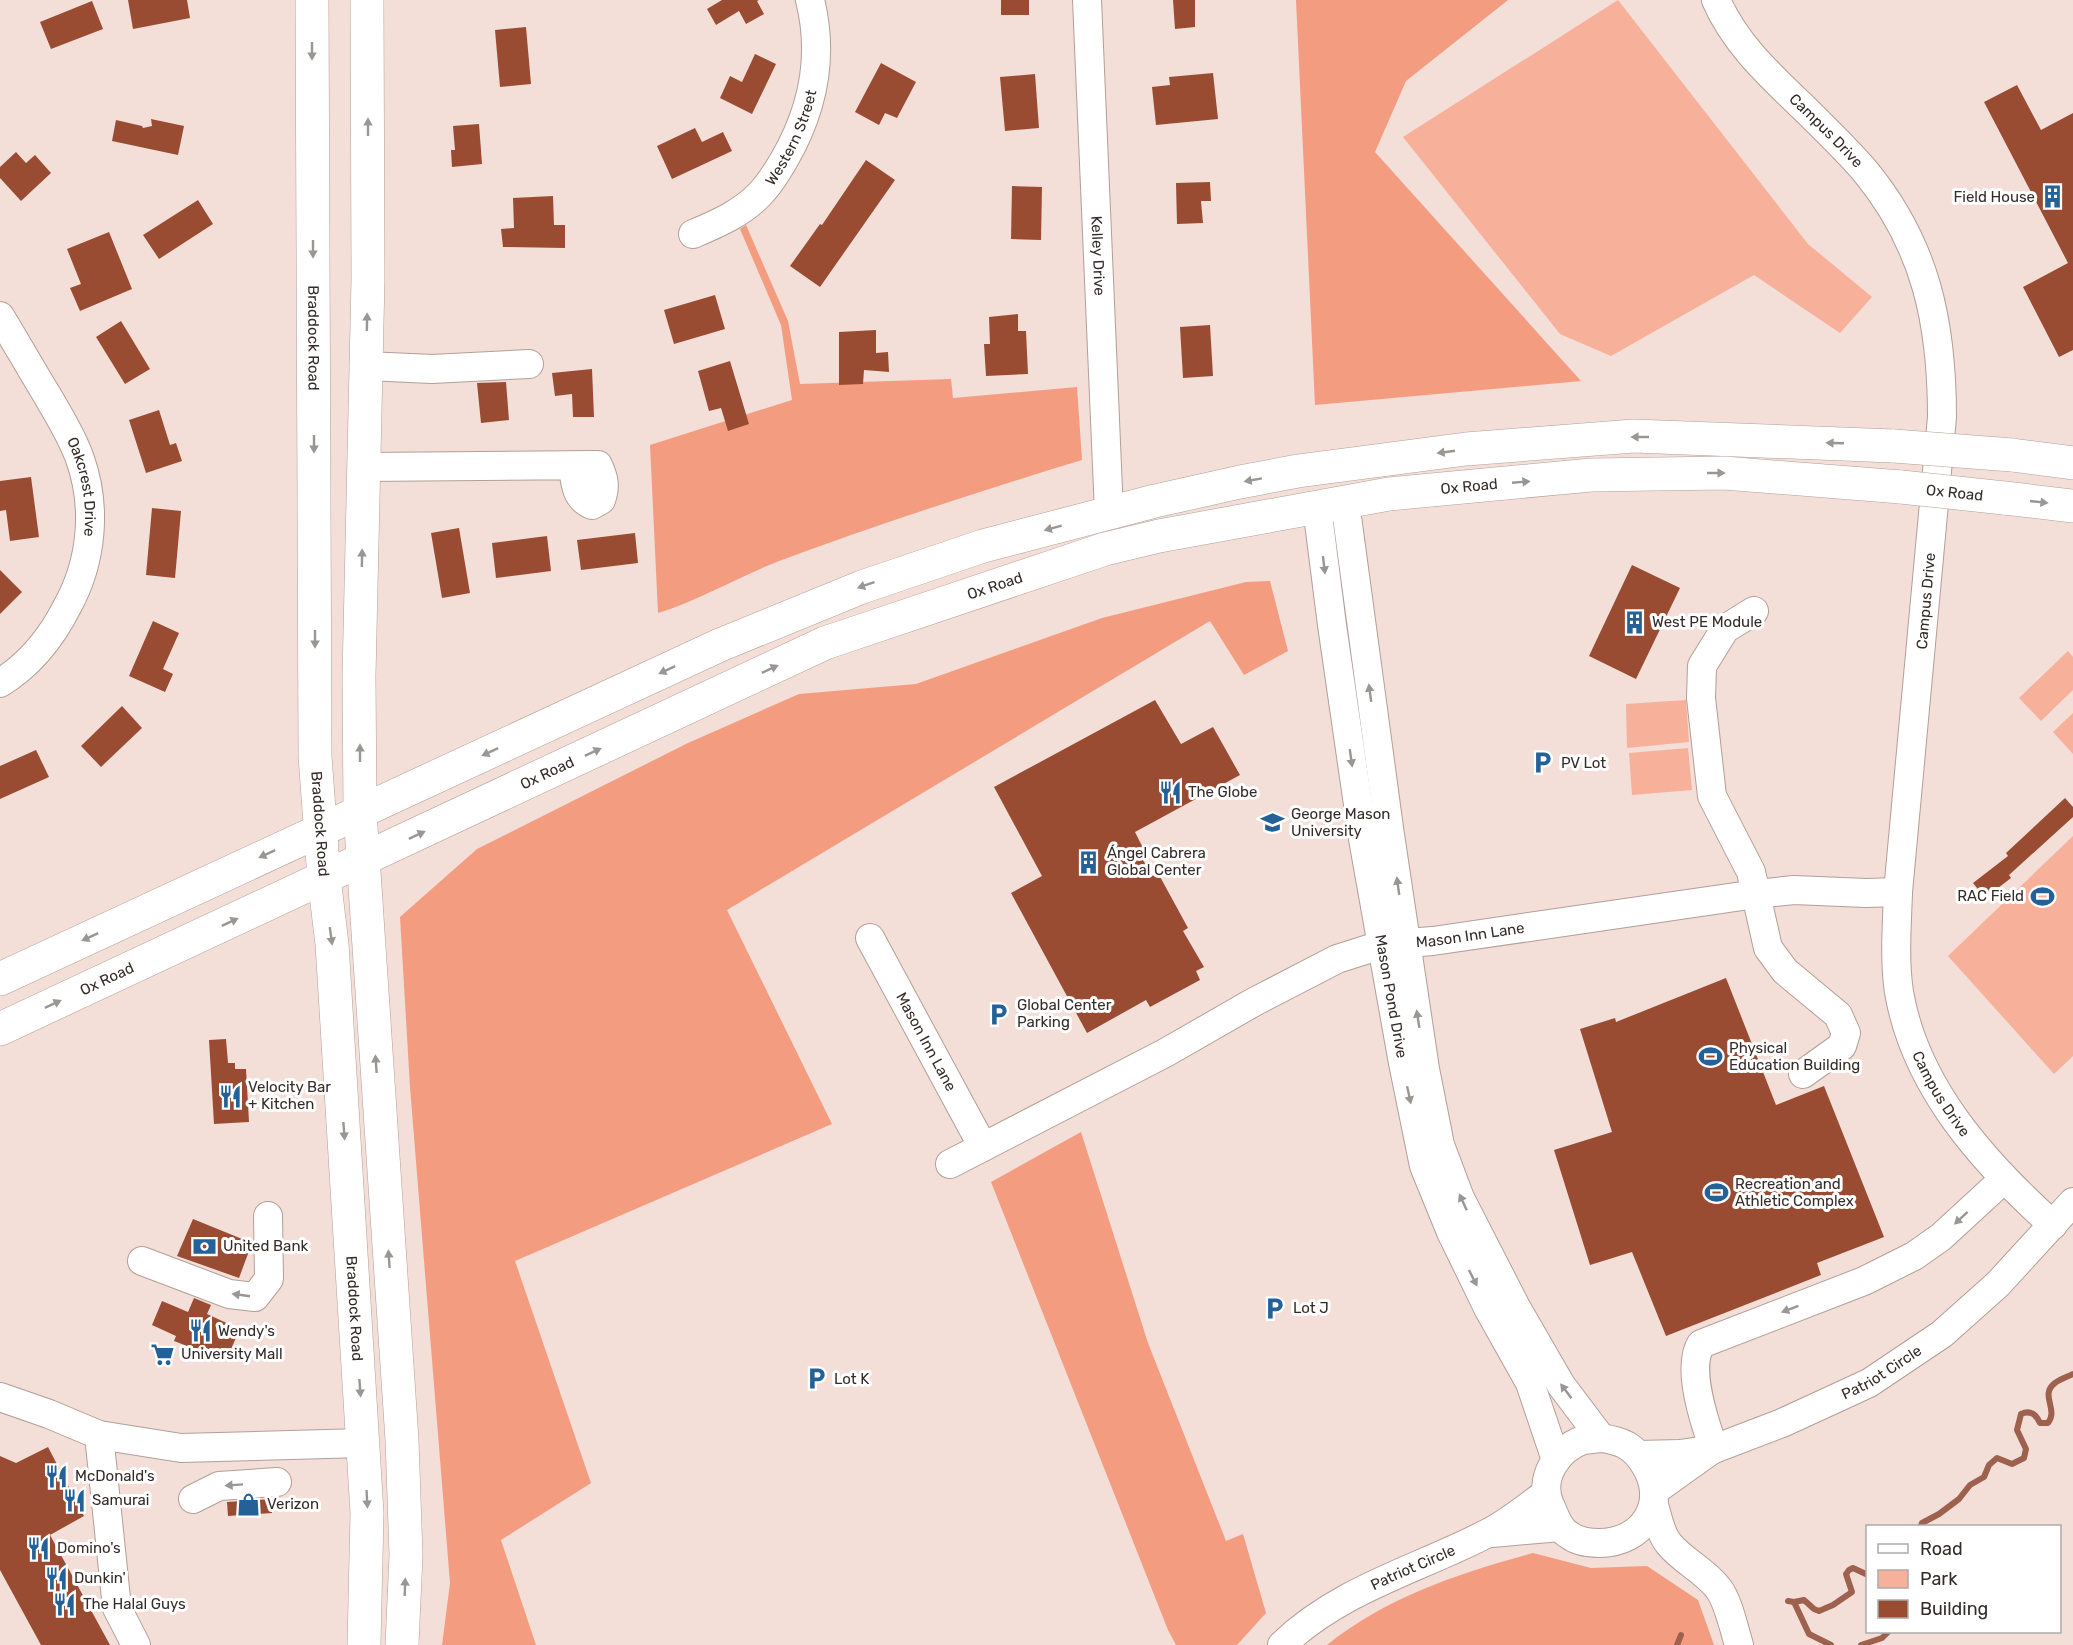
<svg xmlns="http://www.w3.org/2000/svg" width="2073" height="1645" font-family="Rubik,sans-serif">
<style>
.green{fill:#f7b09a}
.forest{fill:#f39c80}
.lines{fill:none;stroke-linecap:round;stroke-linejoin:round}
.stream{stroke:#9d614d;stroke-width:6}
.building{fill:#9a4c32}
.minor-casing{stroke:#b29f99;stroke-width:30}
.major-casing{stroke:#b29f99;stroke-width:34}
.minor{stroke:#fff;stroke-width:28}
.major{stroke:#fff;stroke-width:33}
.major-bridge-casing{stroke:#b29f99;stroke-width:34;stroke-linecap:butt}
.major-bridge{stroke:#fff;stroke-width:33}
.oneway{fill:#999694}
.labels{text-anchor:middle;stroke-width:6;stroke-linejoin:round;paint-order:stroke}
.street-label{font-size:15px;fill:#332c29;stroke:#fff}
.poi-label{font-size:15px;fill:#332c29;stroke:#fff;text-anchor:start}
</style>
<rect width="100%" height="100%" fill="#f3ded8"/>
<g class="green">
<path d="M1618,0L1808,244L1872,297L1840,333L1754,275L1611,356L1560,334L1403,137Z"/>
<path d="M2068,651L2073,657V690L2041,721L2019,698Z"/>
<path d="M1686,700L1689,742L1627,748L1626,704Z"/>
<path d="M2073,713V754L2053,732Z"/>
<path d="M1688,748L1692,790L1632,795L1629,753Z"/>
<path d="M2073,836V1056L2054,1074L1948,956Z"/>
</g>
<g class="forest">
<path d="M1296,0H1508L1406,81L1375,152L1581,381L1315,405Z"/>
<path d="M746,225L788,321L800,384L951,379L953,398L1077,387L1082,460C980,491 879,524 779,561C738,577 700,600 658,613L650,445L792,400L781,325L740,229Z"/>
<path d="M1270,581L1288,651L1244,675L1210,621L727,910L832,1124L515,1261L591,1483L501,1540L536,1645H442L450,1583L410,1087L400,917L477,849L688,743L799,694L916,684L1102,618L1246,582Z"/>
<path d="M1081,1132L1148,1343L1226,1541L1243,1534L1266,1613L1237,1645H1176L1168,1630L991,1182Z"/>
<path d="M1533,1553L1591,1568L1647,1566L1698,1600L1714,1645H1327C1386,1597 1460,1573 1533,1553Z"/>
</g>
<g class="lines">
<g class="stream">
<path d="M1921,1526L1922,1523L1939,1514L1959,1499L1970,1485L1984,1477L1989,1465L1997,1458L2012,1464L2024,1458L2026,1449L2017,1430L2021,1414C2030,1410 2036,1414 2040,1423H2048C2059,1409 2039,1395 2055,1383C2060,1379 2067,1377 2073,1374"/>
<path d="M1788,1601L1794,1602L1804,1600L1814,1609L1819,1611L1833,1605L1852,1592L1846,1574L1849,1570L1853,1568L1868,1575"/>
<path d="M1794,1602L1809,1634L1831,1645"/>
<path d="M1677,1645L1681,1635"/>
<path d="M1861,1645L1882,1638L1888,1632"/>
</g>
</g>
<g class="building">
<path d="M128,0H187L190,18L133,29Z"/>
<path d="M722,0H759L757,1L764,14L746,24L739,11L716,25L707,9Z"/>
<rect x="1001" y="0" width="28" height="15"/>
<path d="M1173,0H1195V27L1175,29Z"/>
<path d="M92,1L103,29L51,49L40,22Z"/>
<path d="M526,27L531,84L500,87L495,30Z"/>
<path d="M755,54L776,64L752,114L720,98L730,76L742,82Z"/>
<path d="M881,63L916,82L897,118L885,113L879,125L855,112Z"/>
<path d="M1213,73L1218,119L1156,125L1152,87L1170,85L1169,77Z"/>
<path d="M1035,74L1039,128L1005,131L1000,77Z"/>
<path d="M2017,85L2041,130L2073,113V350L2059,357L2023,287L2068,263L1984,102Z"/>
<path d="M151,119L184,126L178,155L112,141L116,120L142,126L143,128L152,126Z"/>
<path d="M479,124L482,164L452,167L451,150H455L453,126Z"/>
<path d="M695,128L702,142L723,132L732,151L672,179L657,146Z"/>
<path d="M16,152L26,163L35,155L51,173L21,201L0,178V167Z"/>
<path d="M866,160L895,180L820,287L790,266L820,224L822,225Z"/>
<path d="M1210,182L1211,201H1201L1203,223L1177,224L1176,183Z"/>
<path d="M1012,186L1042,187L1041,240L1011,239Z"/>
<path d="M553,196L554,225H565V248L503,247L501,229L514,228L513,198Z"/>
<path d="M198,200L213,224L159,259L143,235Z"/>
<path d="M109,232L132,289L80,311L70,288L81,284L67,249Z"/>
<path d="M715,295L725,329L674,344L664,310Z"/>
<path d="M1018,314V331H1026L1028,374L986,376L984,344H990L989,317Z"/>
<path d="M121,321L150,369L125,384L96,337Z"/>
<path d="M1210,325L1213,376L1183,378L1180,327Z"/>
<path d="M876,330V353L888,352L889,372L864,370L863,384L839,385V332Z"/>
<path d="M730,361L749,424L728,431L721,408L709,411L698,371Z"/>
<path d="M592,369L594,417H573L572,394L555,396L552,373Z"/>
<path d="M506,382L509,420L481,423L477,383Z"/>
<path d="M159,410L170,445L176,443L182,461L146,473L129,420Z"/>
<path d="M31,477L39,537L10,541L6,510L0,511V481Z"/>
<path d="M152,508L181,511L175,578L146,575Z"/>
<path d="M459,528L470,593L442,598L431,533Z"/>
<path d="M635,533L638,563L581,570L577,540Z"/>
<path d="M547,536L551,571L496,578L492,543Z"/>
<path d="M1632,565L1680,588L1636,679L1589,656Z"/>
<path d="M0,570L22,592L0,614Z"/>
<path d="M153,621L179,633L163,669L173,674L165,692L129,676Z"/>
<path d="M1155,700L1181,744L1213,727L1240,775L1135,832L1143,848L1138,851L1152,876L1158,873L1188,928L1183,931L1204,967L1196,971L1200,980L1150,1007L1146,1000L1087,1033L1011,893L1042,876L994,787Z"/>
<path d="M122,706L142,728L101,767L81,746Z"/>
<path d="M36,750L49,777L0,799V766Z"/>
<path d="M2065,798L2073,807V817L2009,875L2011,878L1985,898L1973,883L2008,856L2006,853Z"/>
<path d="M1726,978L1776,1105L1824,1086L1884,1237L1817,1263L1821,1275L1666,1336L1632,1252L1590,1265L1554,1150L1612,1132L1580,1029L1615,1018L1616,1022Z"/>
<path d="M226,1039L228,1063H235V1069H246L249,1122L214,1124L209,1040Z"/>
<path d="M193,1219L252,1243L239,1278L177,1256Z"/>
<path d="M194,1298L211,1305L207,1314L231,1325L229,1329L238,1333L226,1361L174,1341L176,1336L152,1325L162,1301L188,1312Z"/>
<path d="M48,1447L84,1516L50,1535L110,1645H41L0,1570V1456L16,1463Z"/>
<path d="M271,1499L272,1513L228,1516L227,1502Z"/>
</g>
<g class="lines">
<defs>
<g id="minor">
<path id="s1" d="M1087,0L1109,513"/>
<path id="s2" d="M1716,0C1736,46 1773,78 1808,112C1827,131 1847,150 1865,171C1926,245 1942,323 1942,417L1898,892C1897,925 1894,959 1899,992C1915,1087 1984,1163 2053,1225"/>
<path id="s3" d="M693,234C717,224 742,213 760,194C770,184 777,172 784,160C813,110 824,56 810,0"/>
<path id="s4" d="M0,316C16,342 31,369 47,395C59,416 72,436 80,459C97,507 92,561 68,605C52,637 31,664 0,683"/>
<path d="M366,366L432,369L529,364"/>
<path d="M364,467L598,465C604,478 606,486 601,500L592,505C575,498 575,482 573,466"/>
<path d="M1345,502L1389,828L1425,1069L1440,1145L1460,1198L1516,1307L1561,1385L1601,1438"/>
<path id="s5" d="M1317,507L1332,625L1363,839L1403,1063L1424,1166L1451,1232L1489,1310L1530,1383L1556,1460"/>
<path d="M1754,611L1725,629L1702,666L1701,698L1712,796L1751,872L1768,948L1785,971L1838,1015L1846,1033L1842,1046L1803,1074"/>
<path id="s6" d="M870,938L983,1147"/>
<path id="s7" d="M950,1164L1165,1053L1254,1002L1337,959L1381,945L1433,941L1756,894L1794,890L1866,893L1898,892"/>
<path d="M142,1261L229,1294L255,1297L269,1279L268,1216"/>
<path d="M0,1397L49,1414L99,1435L181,1448L363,1443"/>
<path d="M99,1435L117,1608L136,1645"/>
<path d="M1601,1438C1622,1441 1634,1446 1645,1465C1669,1503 1643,1543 1599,1543C1590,1543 1577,1541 1569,1535C1558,1529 1555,1515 1550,1505C1538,1479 1557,1449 1583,1440C1588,1439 1595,1439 1601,1438Z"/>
<path d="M1714,1449C1705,1424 1686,1368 1701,1344L1864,1281L1914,1256L1941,1237L2004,1179"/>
<path id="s8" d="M1639,1455L1680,1454L1714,1449L1782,1423L1869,1383L1942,1334L1998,1284L2073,1202"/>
<path d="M1654,1491L1710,1451"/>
<path d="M193,1499L219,1486L277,1482"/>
<path d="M1654,1505C1658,1518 1660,1533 1669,1544C1683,1561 1704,1570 1718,1588C1728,1600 1734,1629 1739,1645"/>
<path d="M1492,1533L1560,1527"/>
<path id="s9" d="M1282,1645C1340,1589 1419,1569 1488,1533C1508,1523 1527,1507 1545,1494"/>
</g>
<g id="major">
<path id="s10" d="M312,0L315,756L324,878L332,944L367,1513L364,1645"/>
<path d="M367,0L368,279L359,676L360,812L402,1440L406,1555L402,1645"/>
<path d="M2012,455L2073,463"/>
<path d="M2004,498L2073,506"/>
<path d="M0,979L720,645L862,587L983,546L1155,501L1240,482L1298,471L1466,449L1634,436L1894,446"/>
<path id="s11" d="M0,1029L825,643L1105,549L1159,536L1389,494L1591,475L1724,473L1901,487"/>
</g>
</defs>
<use href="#minor" class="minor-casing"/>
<use href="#major" class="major-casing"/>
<use href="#minor" class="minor"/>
<use href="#major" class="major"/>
<defs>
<g id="major-bridge">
<path d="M1894,446L2012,455"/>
<path id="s12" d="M1901,487L2004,498"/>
</g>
</defs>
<use href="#major-bridge" class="major-bridge-casing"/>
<use href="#major-bridge" class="major-bridge"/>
</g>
<defs><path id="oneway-solid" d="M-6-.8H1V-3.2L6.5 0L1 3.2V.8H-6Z" transform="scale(1.5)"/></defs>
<g class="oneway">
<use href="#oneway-solid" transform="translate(312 51) rotate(90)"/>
<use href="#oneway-solid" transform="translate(368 127) rotate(-90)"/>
<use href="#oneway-solid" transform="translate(313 249) rotate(90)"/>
<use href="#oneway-solid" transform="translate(367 322) rotate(-89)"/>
<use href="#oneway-solid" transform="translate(1640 437) rotate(-180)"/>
<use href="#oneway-solid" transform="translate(1835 443) rotate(-178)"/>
<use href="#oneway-solid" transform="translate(314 444) rotate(90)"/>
<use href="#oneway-solid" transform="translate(1446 452) rotate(172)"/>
<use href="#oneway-solid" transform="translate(1716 473)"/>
<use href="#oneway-solid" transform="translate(1253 480) rotate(170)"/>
<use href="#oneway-solid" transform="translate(1521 482) rotate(-5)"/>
<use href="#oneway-solid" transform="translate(2039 502) rotate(6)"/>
<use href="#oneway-solid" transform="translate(1053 528) rotate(165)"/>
<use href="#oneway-solid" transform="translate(362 558) rotate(-89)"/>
<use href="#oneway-solid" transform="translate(1324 565) rotate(83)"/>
<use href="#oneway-solid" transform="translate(866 585) rotate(161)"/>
<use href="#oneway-solid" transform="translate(315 639) rotate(90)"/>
<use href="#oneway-solid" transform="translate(770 669) rotate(-25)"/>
<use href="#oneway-solid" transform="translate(667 670) rotate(155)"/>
<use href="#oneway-solid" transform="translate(1370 693) rotate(-98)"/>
<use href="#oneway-solid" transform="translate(490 752) rotate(155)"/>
<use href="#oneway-solid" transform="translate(593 752) rotate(-25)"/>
<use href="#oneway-solid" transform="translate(360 753) rotate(-90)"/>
<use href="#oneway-solid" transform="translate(1351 758) rotate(82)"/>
<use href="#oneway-solid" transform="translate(417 835) rotate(-25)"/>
<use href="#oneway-solid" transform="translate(267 854) rotate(155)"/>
<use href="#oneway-solid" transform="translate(1398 886) rotate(-98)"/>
<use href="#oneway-solid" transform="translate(230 922) rotate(-25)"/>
<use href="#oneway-solid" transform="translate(331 936) rotate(82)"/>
<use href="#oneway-solid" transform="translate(90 937) rotate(155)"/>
<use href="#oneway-solid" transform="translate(53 1004) rotate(-25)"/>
<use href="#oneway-solid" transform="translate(1418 1019) rotate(-99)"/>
<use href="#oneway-solid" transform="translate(376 1064) rotate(-94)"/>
<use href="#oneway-solid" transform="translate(1409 1095) rotate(78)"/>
<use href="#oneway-solid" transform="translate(344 1131) rotate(86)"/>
<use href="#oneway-solid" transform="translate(1463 1202) rotate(-115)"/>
<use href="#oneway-solid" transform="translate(1961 1218) rotate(137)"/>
<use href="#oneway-solid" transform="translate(389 1259) rotate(-94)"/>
<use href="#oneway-solid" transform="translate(1473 1278) rotate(63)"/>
<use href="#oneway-solid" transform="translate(241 1295) rotate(-172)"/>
<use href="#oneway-solid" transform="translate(1790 1309) rotate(159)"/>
<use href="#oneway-solid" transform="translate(360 1388) rotate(86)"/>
<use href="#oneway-solid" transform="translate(1566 1391) rotate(-127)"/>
<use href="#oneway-solid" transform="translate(234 1485) rotate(176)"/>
<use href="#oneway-solid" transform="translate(367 1499) rotate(87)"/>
<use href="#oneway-solid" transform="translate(405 1587) rotate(-88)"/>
</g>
<defs>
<symbol id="building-bare" viewBox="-9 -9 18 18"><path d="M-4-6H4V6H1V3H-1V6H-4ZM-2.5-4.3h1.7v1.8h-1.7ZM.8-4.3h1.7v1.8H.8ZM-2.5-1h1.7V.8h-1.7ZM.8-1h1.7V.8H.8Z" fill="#236198" stroke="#fff" stroke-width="2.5" paint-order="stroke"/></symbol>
<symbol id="parking-bare" viewBox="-9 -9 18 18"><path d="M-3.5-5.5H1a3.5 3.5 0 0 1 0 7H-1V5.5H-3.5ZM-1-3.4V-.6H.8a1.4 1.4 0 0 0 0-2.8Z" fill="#236198" stroke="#fff" stroke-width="2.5" paint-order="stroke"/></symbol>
<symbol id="restaurant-bare" viewBox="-9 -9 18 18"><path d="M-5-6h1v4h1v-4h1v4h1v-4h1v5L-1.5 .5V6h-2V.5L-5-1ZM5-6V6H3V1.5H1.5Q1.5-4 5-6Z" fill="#236198" stroke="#fff" stroke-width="2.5" paint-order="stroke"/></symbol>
<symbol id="university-bare" viewBox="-9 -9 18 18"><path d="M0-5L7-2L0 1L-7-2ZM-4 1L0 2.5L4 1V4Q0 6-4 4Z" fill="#236198" stroke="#fff" stroke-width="2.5" paint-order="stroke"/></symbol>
<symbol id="stadium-bare" viewBox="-9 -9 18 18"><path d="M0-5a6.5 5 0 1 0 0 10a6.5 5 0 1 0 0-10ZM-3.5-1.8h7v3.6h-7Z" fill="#236198" stroke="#fff" stroke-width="2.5" paint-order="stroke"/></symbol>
<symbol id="bank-bare" viewBox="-9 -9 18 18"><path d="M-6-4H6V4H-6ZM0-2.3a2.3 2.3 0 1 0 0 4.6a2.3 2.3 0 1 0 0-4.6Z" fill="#236198" stroke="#fff" stroke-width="2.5" paint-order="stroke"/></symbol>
<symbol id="supermarket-bare" viewBox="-9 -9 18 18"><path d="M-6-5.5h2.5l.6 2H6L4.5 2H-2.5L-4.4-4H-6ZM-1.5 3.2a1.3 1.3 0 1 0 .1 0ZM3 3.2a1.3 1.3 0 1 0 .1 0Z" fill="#236198" stroke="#fff" stroke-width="2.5" paint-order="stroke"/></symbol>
<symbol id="shop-bare" viewBox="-9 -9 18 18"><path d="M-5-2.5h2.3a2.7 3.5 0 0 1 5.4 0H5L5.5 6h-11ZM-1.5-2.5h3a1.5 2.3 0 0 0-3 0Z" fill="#236198" stroke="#fff" stroke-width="2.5" paint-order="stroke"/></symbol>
</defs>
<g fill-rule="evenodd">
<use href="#building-bare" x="2036" y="180" width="33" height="33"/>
<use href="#building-bare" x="1618" y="606" width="33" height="33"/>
<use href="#parking-bare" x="1526" y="746" width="33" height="33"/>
<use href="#restaurant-bare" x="1154" y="776" width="33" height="33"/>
<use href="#university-bare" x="1256" y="806" width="33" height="33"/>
<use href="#building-bare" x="1072" y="846" width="33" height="33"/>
<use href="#stadium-bare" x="2026" y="880" width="33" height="33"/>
<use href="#parking-bare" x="982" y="998" width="33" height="33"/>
<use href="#stadium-bare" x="1694" y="1040" width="33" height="33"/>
<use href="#restaurant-bare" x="214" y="1080" width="33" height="33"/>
<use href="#stadium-bare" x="1700" y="1176" width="33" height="33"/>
<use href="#bank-bare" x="188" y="1230" width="33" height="33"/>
<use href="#parking-bare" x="1258" y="1292" width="33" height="33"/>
<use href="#restaurant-bare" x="184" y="1314" width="33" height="33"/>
<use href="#supermarket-bare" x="146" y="1338" width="33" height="33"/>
<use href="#parking-bare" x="800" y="1362" width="33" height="33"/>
<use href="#restaurant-bare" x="40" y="1460" width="33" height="33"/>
<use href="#restaurant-bare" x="58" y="1484" width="33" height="33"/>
<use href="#shop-bare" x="232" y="1488" width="33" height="33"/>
<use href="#restaurant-bare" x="22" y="1532" width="33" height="33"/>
<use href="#restaurant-bare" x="40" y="1562" width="33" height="33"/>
<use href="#restaurant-bare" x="48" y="1588" width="33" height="33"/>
</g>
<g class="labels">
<g class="street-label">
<text dy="5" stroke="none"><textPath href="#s2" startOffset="172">Campus Drive</textPath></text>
<text dy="5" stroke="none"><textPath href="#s3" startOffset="144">Western Street</textPath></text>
<text dy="5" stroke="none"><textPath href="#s1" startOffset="256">Kelley Drive</textPath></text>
<text dy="5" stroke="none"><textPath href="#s10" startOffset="338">Braddock Road</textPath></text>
<text dy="5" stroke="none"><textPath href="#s11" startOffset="1576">Ox Road</textPath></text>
<text dy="5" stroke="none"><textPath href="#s4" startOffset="192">Oakcrest Drive</textPath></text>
<text dy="5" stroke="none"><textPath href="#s12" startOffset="54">Ox Road</textPath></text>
<text dy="5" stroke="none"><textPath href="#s11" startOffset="1090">Ox Road</textPath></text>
<text transform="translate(1926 601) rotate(-85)" y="5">Campus Drive</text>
<text dy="5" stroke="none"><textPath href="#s11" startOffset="604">Ox Road</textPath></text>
<text dy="5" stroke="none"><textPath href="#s10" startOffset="824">Braddock Road</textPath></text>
<text dy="5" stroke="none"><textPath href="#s7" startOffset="574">Mason Inn Lane</textPath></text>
<text dy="5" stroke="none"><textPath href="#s11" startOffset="118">Ox Road</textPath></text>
<text dy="5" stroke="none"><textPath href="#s5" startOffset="495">Mason Pond Drive</textPath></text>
<text dy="5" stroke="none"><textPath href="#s6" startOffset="118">Mason Inn Lane</textPath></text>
<text dy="5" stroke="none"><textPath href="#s2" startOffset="1180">Campus Drive</textPath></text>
<text dy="5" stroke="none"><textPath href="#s10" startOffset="1310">Braddock Road</textPath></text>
<text dy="5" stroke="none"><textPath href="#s8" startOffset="260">Patriot Circle</textPath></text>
<text dy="5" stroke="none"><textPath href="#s9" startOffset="153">Patriot Circle</textPath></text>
</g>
<g class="poi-label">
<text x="2035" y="202" text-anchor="end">Field House</text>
<text x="1652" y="627">West PE Module</text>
<text x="1561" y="768">PV Lot</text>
<text x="1188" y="797">The Globe</text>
<text x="1291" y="819">George Mason<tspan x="1291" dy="17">University</tspan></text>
<text x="1107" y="858">Ángel Cabrera<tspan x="1107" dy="17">Global Center</tspan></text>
<text x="2024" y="901" text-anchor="end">RAC Field</text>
<text x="1017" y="1010">Global Center<tspan x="1017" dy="17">Parking</tspan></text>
<text x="1729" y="1053">Physical<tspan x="1729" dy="17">Education Building</tspan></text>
<text x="248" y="1092">Velocity Bar<tspan x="248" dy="17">+ Kitchen</tspan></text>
<text x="1735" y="1189">Recreation and<tspan x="1735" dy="17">Athletic Complex</tspan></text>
<text x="223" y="1251">United Bank</text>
<text x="1293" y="1313">Lot J</text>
<text x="218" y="1336">Wendy's</text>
<text x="181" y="1359">University Mall</text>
<text x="834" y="1384">Lot K</text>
<text x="75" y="1481">McDonald's</text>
<text x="92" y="1505">Samurai</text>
<text x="267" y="1509">Verizon</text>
<text x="57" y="1553">Domino's</text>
<text x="74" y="1583">Dunkin'</text>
<text x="83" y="1609">The Halal Guys</text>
</g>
</g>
<rect x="1866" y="1525" width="195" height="108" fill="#ffffff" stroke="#adaba9" stroke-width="1.5"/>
<rect x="1878" y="1544" width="30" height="9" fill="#ffffff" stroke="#adaba9" stroke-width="1.5"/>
<text x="1920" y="1555" font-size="18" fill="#332c29">Road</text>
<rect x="1878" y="1570" width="30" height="18" fill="#f7b09a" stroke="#adaba9" stroke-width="1.5"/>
<text x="1920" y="1585" font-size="18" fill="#332c29">Park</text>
<rect x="1878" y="1600" width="30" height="18" fill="#9a4c32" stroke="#adaba9" stroke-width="1.5"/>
<text x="1920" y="1615" font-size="18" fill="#332c29">Building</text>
</svg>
